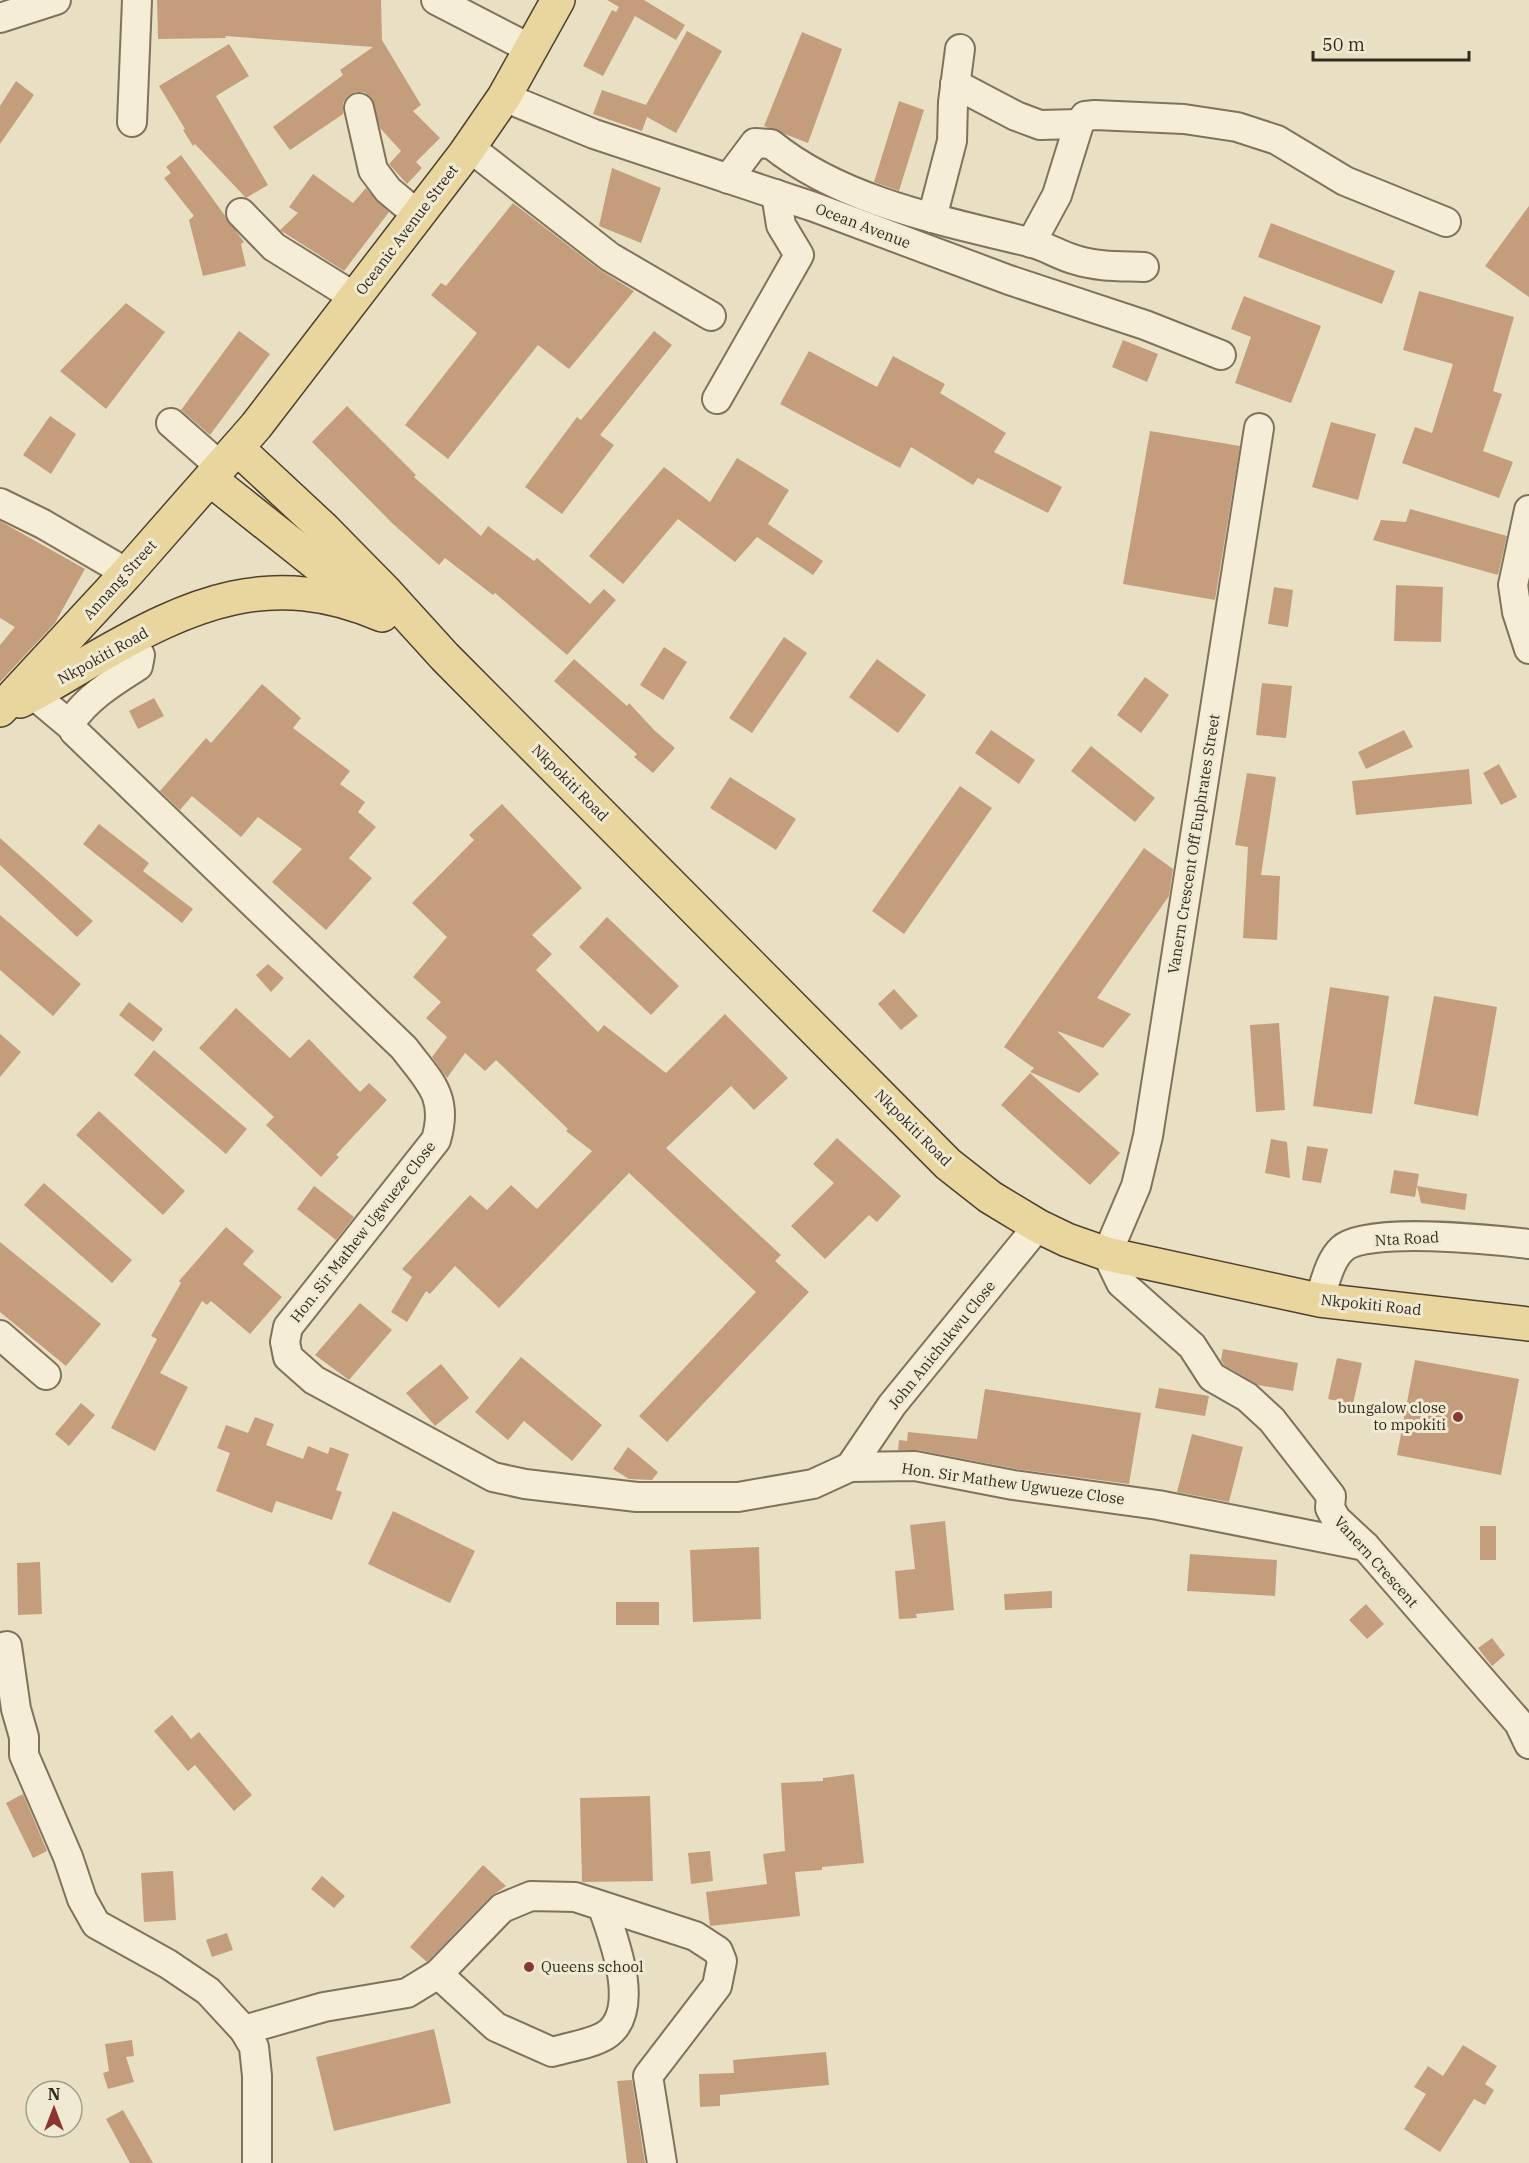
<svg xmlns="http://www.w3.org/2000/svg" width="1529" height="2163" font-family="'IBM Plex Serif',serif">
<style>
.building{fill:#c49e7c}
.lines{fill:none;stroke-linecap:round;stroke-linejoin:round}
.minor-casing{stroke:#81725c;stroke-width:32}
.major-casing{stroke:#504030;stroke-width:36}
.minor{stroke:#f5edd5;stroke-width:28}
.major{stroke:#e9d69e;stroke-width:33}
.poi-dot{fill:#8a3632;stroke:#f1ead2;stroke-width:2}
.labels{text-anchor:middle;stroke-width:6;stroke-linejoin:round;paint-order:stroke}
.street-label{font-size:15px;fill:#33291e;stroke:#f1ead2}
.poi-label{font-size:15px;fill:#33291e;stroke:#f1ead2;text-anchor:end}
</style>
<rect width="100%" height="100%" fill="#e9e0c3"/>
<g class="building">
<path d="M157,0H381L382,40L421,105L413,111L440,138L416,162L422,168L407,184L389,164L401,151L380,128L371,97L364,92H356L348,96L343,103V114L290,150L273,127L343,75L340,70L373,47L225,36L226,38L158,39Z"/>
<path d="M607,0H644L685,25L676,40L635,16L603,76L583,66L612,10L616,12L619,7Z"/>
<path d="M687,31L722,51L676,133L647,117L642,131L593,114L602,90L646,105Z"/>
<path d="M802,32L842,49L808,143L764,126Z"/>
<path d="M229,44L249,76L216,96L268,185L246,198L195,144L193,146L183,130L185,129L159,86Z"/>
<path d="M16,81L34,95L0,144V106Z"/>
<path d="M899,101L924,110L899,191L874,182Z"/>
<path d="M181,155L244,242L241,244L246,266L203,276L189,220L194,216L164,178L171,173L166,167Z"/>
<path d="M612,168L661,188L641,243L599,226Z"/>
<path d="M313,174L353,203L366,188L389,212L344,271L280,230L298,213L289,207Z"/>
<path d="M513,203L600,270L634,291L569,369L538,345L448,459L405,425L477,333L431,295L441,283L446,286Z"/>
<path d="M1529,206V297L1485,266Z"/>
<path d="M1271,223L1395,271L1382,304L1258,257Z"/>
<path d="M1419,291L1514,317L1493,391L1502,394L1483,451L1513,462L1499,498L1402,463L1415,427L1432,433L1453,364L1403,350Z"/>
<path d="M1244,296L1321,326L1291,403L1235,383L1251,337L1231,329Z"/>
<path d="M126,303L165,332L106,409L60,371Z"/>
<path d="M239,331L270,354L210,435L181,410Z"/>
<path d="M654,331L672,345L600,435L614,445L562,514L525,487L577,417L581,420Z"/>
<path d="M1123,340L1158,354L1147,382L1112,367Z"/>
<path d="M809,351L877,387L893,356L945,384L940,393L1006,433L994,452L1062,487L1048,513L978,478L973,485L911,447L900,468L780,404Z"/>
<path d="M347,406L416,475L414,477L481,536L488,526L534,561L537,558L590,604L604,589L616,600L567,655L495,593L493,595L445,558L439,565L392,523L312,442Z"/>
<path d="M50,416L76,434L51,474L23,455Z"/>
<path d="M1331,422L1376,434L1358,500L1312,487Z"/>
<path d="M1150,431L1240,446L1215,600L1123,584Z"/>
<path d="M737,458L789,490L768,524L823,561L813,575L757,537L735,562L678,519L623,584L589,556L664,467L710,502Z"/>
<path d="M1410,509L1507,536L1498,575L1373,540L1381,520L1406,522Z"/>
<path d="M0,521L85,569L55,623L0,682V645L15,627L0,618Z"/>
<path d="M1396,585L1443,587L1441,642L1394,641Z"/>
<path d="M1274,587L1293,590L1288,627L1268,624Z"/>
<path d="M784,637L807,653L752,733L729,718Z"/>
<path d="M664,647L687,662L663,700L640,685Z"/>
<path d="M574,659L627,706L629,703L655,731L675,748L653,773L634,757L637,754L554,681Z"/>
<path d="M877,659L926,695L898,733L849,697Z"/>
<path d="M1145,677L1169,695L1141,733L1117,715Z"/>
<path d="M1262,683L1292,686L1286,738L1256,735Z"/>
<path d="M262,684L301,718L293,728L350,771L340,784L365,802L358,812L376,827L349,858L372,878L326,930L272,882L302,849L258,817L241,837L192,796L180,810L160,791L206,738L211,743Z"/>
<path d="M154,698L164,716L138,729L129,711Z"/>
<path d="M991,730L1035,760L1019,784L975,753Z"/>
<path d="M1404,730L1413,747L1366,769L1358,752Z"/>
<path d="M1091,746L1155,798L1135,822L1071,771Z"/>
<path d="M1499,764L1517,797L1501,805L1483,773Z"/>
<path d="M1469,769L1472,804L1356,815L1352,781Z"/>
<path d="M1247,773L1276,777L1261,875L1280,876L1277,940L1243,938L1248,847L1235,845Z"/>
<path d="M730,777L796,819L776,850L710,808Z"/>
<path d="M960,786L992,808L904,934L872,911Z"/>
<path d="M502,804L582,888L532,935L552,954L536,970L598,1032L604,1025L666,1073L725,1014L788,1078L754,1110L731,1086L666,1148L781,1255L775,1261L809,1292L667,1442L639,1416L756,1292L629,1173L499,1308L455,1266L430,1294L426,1291L407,1322L391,1312L412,1277L402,1269L470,1195L487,1210L511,1185L537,1209L592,1151L566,1131L568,1129L496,1060L485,1071L465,1053L447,1078L432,1057L447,1037L426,1018L441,1002L413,977L447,937L412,903L474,840L469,835Z"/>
<path d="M99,824L149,863L143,871L193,909L182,923L83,844Z"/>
<path d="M0,838L93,921L77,937L0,865Z"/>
<path d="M1144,848L1173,869L1169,896L1097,998L1131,1014L1103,1048L1057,1031L1099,1074L1079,1093L1030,1072L1034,1068L1004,1047Z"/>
<path d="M0,915L81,984L53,1016L0,970Z"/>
<path d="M607,917L679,986L651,1015L579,947Z"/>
<path d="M268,964L284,978L271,992L256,975Z"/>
<path d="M1330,987L1389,996L1372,1114L1313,1106Z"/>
<path d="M894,989L918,1016L901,1030L878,1004Z"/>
<path d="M1434,996L1497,1007L1478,1116L1414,1104Z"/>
<path d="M129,1002L163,1029L153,1042L119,1015Z"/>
<path d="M236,1008L290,1058L309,1039L360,1092L369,1083L387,1100L336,1155L339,1157L321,1177L266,1125L274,1117L199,1048Z"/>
<path d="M1279,1023L1285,1110L1256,1112L1250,1025Z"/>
<path d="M0,1034L21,1052L0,1077Z"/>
<path d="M154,1050L247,1129L226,1154L134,1075Z"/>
<path d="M1030,1073L1120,1153L1090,1185L1001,1105Z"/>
<path d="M99,1111L185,1191L163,1215L76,1135Z"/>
<path d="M837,1138L901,1196L877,1222L869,1215L825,1259L791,1226L834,1183L813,1164Z"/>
<path d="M1271,1139L1287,1142L1290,1178L1265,1173Z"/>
<path d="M1307,1146L1328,1149L1321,1183L1302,1180Z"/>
<path d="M1394,1170L1419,1174L1415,1197L1390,1193Z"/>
<path d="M44,1183L132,1260L112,1283L24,1205Z"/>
<path d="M314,1186L354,1217L336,1240L297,1209Z"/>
<path d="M1417,1186L1467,1194L1465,1210L1421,1203Z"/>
<path d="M226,1227L254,1251L243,1264L282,1297L250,1334L211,1301L207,1305L202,1301L160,1373L188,1387L155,1451L111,1428L157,1339L151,1336L181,1283L179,1281Z"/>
<path d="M0,1242L101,1324L66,1366L0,1312Z"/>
<path d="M360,1303L392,1330L349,1380L315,1355Z"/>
<path d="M1223,1349L1298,1363L1293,1391L1258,1385L1224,1365L1221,1360Z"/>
<path d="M521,1357L602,1425L572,1461L524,1421L508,1440L475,1412Z"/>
<path d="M1337,1358L1362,1363L1353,1404L1328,1399Z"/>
<path d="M1415,1360L1519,1379L1501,1475L1397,1455Z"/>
<path d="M441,1364L469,1398L435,1426L406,1393Z"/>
<path d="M1159,1388L1209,1396L1205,1416L1155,1408Z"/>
<path d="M985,1389L1141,1413L1129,1484L1016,1469L918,1450H898L899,1440L907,1441L908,1432L977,1439Z"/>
<path d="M81,1403L95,1415L69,1446L55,1434Z"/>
<path d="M255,1417L274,1424L266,1445L303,1459L308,1446L328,1454L330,1447L349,1454L336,1490L342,1492L332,1520L276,1501L272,1513L216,1491L230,1453L217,1448L226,1425L248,1433Z"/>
<path d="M1192,1434L1243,1447L1229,1502L1177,1492Z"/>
<path d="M628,1447L658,1472L652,1480L629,1479L613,1469Z"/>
<path d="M393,1511L475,1551L450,1603L368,1564Z"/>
<path d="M945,1521L954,1610L916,1614L917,1618L899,1619L895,1571L915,1569L910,1525Z"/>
<rect x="1480" y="1526" width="16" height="34"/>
<path d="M759,1547L761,1619L693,1622L690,1550Z"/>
<path d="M1190,1554L1277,1560L1275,1596L1187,1591Z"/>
<path d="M40,1562L42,1614L18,1615L17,1563Z"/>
<path d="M1052,1591V1608L1005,1610L1004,1594Z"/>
<rect x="616" y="1602" width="43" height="23"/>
<path d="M1366,1604L1384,1624L1367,1639L1349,1620Z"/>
<path d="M1492,1638L1505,1655L1492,1666L1478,1648Z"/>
<path d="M172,1715L191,1739L199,1732L252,1795L234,1811L195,1765L188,1771L154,1731Z"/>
<path d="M854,1774L864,1863L822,1867V1870L795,1872L800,1916L710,1926L706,1892L767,1884L763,1854L785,1851L781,1783L823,1781V1778Z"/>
<path d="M23,1794L47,1851L33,1858L6,1803Z"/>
<path d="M650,1796L653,1881L582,1882L580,1798Z"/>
<path d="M710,1851L713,1881L691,1884L688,1853Z"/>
<path d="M483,1865L506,1886L490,1897L427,1962L410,1947Z"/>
<path d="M173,1871L176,1920L144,1922L141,1873Z"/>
<path d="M322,1876L345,1896L334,1908L311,1889Z"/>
<path d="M227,1933L233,1950L212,1957L206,1940Z"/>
<path d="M434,2029L451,2103L334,2131L316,2057Z"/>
<path d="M132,2040L134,2056L126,2057L134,2082L108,2089L103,2073L109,2071L105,2044Z"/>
<path d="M1463,2045L1497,2066L1485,2084L1494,2090L1485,2105L1474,2099L1440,2152L1404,2129L1426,2094L1414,2087L1428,2066L1443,2076Z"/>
<path d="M826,2052L829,2085L720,2095V2106L700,2107L699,2074L734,2073L733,2060Z"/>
<path d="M632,2080L645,2163H627L617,2081Z"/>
<path d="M123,2110L153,2163H130L106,2119Z"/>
</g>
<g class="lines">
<defs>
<g id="minor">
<path d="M436,0L531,49"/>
<path d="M0,18L56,0"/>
<path d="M955,84L1016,116L1040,125L1079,124"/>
<path d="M504,97L594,134L814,207L1009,280L1145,325L1221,355"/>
<path d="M359,108L373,170L388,190L419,216"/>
<path d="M132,122L137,0"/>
<path d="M469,147L610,257L711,316"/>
<path d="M728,179L755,143L771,144C841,201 943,221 1029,242C1046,246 1060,256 1076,260C1098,267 1121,266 1144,267"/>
<path d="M241,213L274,247L356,298"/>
<path d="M932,218L952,141L953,102L960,49"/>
<path d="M1031,243L1057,195L1079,124L1085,116L1095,115L1184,119L1237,127L1277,140L1345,181L1446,222"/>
<path d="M717,399L799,255L781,225L776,194"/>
<path d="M171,423L221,467"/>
<path d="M1259,428L1148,1136L1136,1186L1107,1254L1121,1283L1192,1346L1212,1377L1247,1397L1272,1420L1331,1496L1330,1508L1336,1519L1365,1546L1519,1723L1529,1744"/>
<path d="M0,503L43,524L127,573"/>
<path d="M1529,510L1513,585L1517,612L1529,649"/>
<path d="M131,639L140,655L138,666C113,682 88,697 71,722L74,731L404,1048C429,1081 449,1096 436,1140L288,1327L285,1342L288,1357L314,1380L493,1477L525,1484L637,1497H738L813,1484L850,1467L915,1466L1013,1485L1158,1505L1365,1546"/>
<path d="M34,695L71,726"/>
<path d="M1319,1300C1325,1284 1329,1261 1342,1249C1365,1226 1495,1240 1529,1244"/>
<path d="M0,1335L46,1375"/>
<path d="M850,1467L892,1405L1038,1226"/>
<path d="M0,1648L7,1646L16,1709L24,1737V1755L68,1857L82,1899L96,1924L168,1964L208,1991L244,2030L254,2047L257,2076V2163"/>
<path d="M438,1974L496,2027L552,2052C568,2047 592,2044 606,2035C642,2011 614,1940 603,1908"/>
<path d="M244,2030L324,2007L407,1993L438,1974L502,1908L531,1896L575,1897L695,1936L718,1951L722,1961L717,1986L648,2076L662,2163"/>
</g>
<g id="major">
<path d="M237,448L324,529L385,591L445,657L948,1164L990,1197L1038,1226L1067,1240L1107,1254L1319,1300L1529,1324"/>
<path d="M210,479L362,600"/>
<path d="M20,701C45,689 68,674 92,660C190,603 272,567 382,615"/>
<path d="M0,710L127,573L256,426L464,155L504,97L558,0"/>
</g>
</defs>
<use href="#minor" class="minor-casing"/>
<use href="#major" class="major-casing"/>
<use href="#minor" class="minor"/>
<use href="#major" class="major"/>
</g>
<g class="poi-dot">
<circle cx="1458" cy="1417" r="6"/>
<circle cx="529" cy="1967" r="6"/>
</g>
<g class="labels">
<g class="street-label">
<text transform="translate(863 226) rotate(21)" y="5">Ocean Avenue</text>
<text transform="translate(407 230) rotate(-53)" y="5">Oceanic Avenue Street</text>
<text transform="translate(120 580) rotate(-48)" y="5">Annang Street</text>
<text transform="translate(103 656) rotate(-29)" y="5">Nkpokiti Road</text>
<text transform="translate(570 783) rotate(45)" y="5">Nkpokiti Road</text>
<text transform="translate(1194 844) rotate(-81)" y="5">Vanern Crescent Off Euphrates Street</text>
<text transform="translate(913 1128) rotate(45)" y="5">Nkpokiti Road</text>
<text transform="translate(363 1232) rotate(-52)" y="5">Hon. Sir Mathew Ugwueze Close</text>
<text transform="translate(1407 1239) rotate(-3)" y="5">Nta Road</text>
<text transform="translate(1371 1305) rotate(6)" y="5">Nkpokiti Road</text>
<text transform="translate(942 1345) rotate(-51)" y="5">John Anichukwu Close</text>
<text transform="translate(1013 1484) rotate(8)" y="5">Hon. Sir Mathew Ugwueze Close</text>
<text transform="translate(1376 1562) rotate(48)" y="5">Vanern Crescent</text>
</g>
<g class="poi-label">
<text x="1446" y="1413">bungalow close<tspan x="1446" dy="17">to mpokiti</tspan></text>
<text x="541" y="1972" text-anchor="start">Queens school</text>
</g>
</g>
<g transform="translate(54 2109)"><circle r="28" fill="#f1ead2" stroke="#a59d8a" stroke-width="1.5"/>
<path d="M0-4.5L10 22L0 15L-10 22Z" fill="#8a3632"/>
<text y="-9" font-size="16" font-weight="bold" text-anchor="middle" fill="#33291e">N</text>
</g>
<path d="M1313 51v9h156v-9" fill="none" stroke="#33291e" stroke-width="3"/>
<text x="1322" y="51" font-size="18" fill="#33291e" stroke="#f1ead2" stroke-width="4.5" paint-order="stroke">50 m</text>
</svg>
